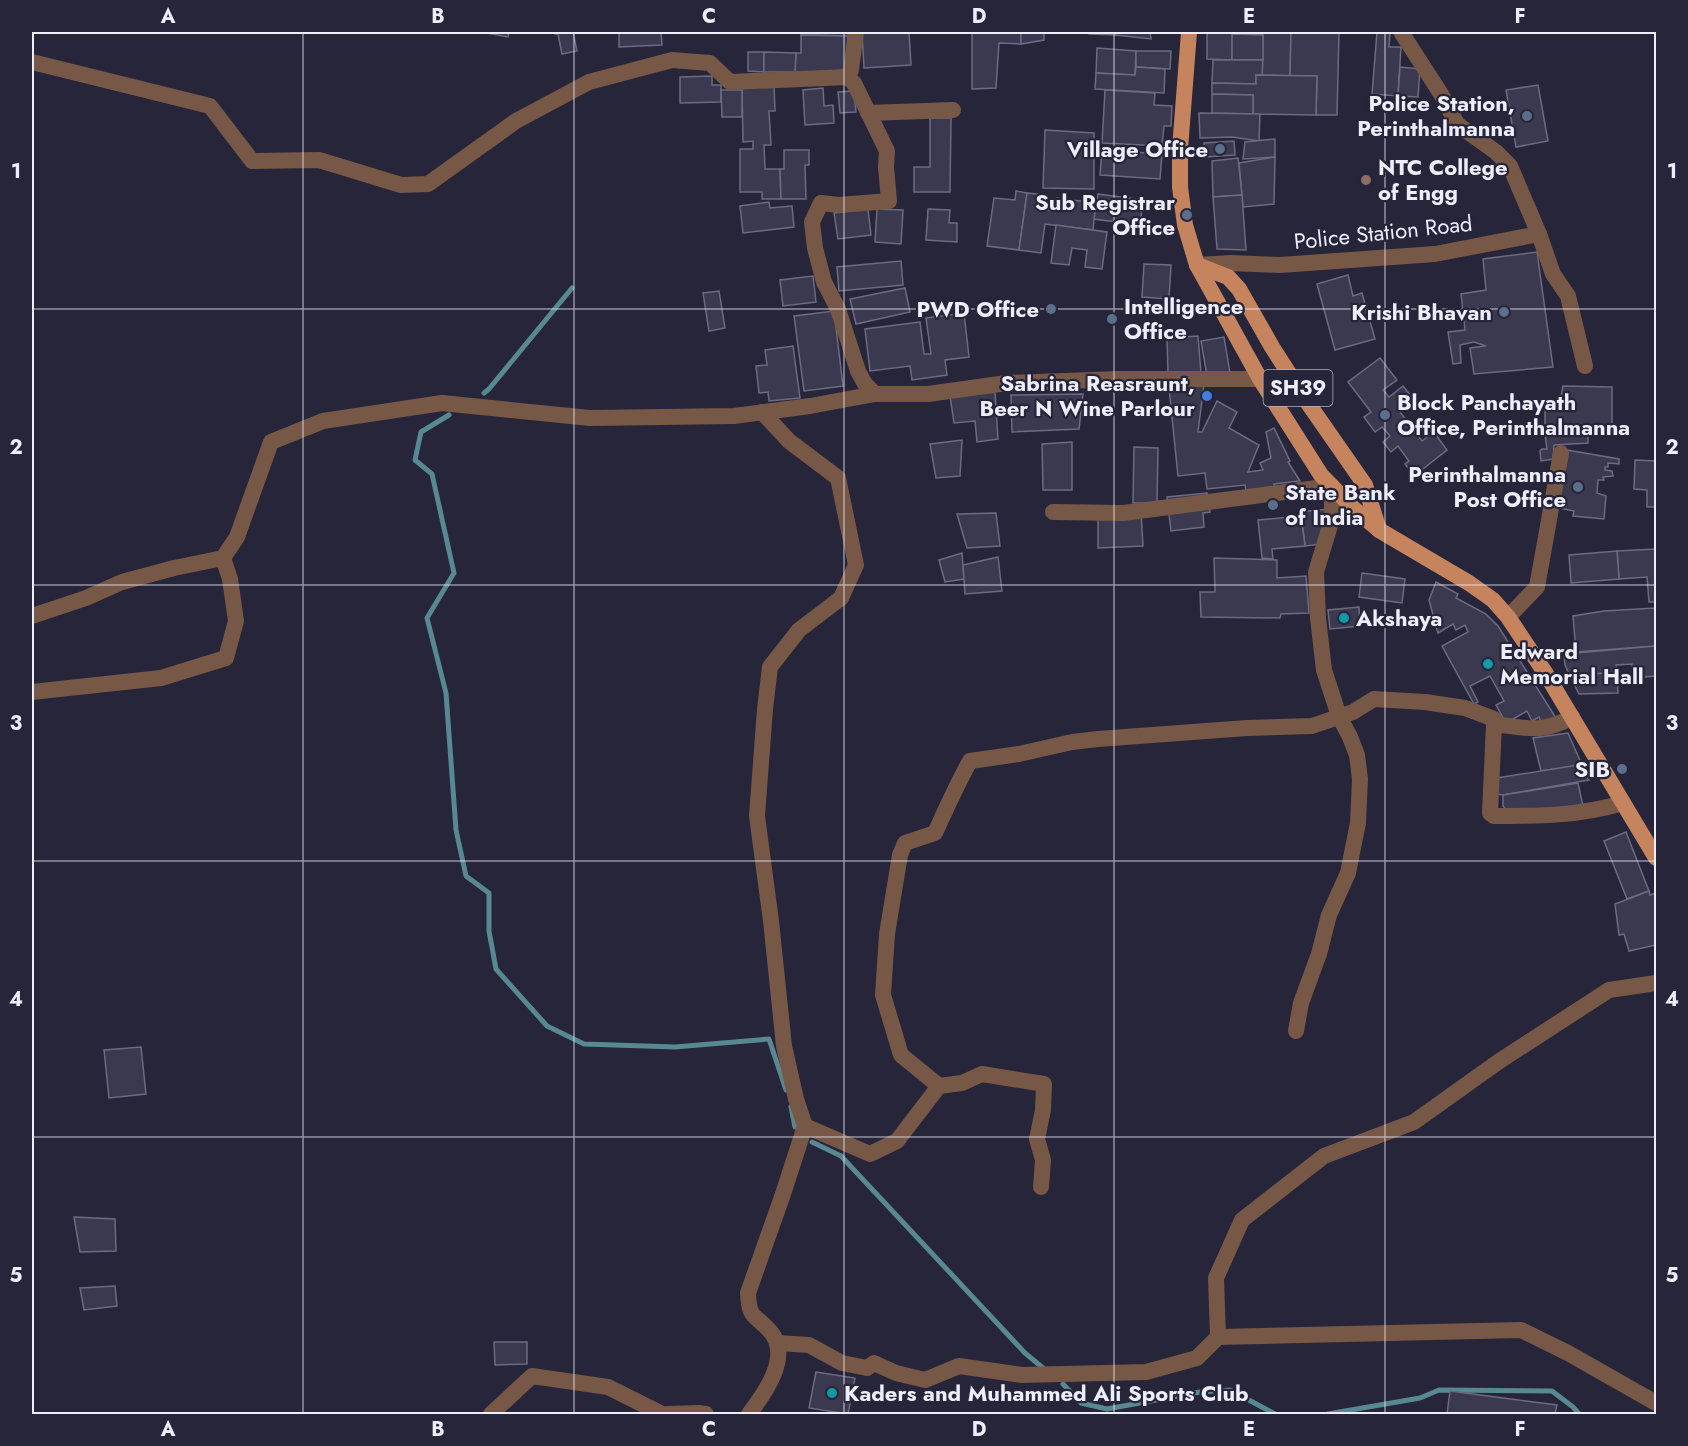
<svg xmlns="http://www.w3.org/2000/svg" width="1688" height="1446" font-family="Jost,sans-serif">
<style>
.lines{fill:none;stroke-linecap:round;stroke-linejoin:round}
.stream{stroke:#588892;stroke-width:5}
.building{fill:#3b394f;stroke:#6c6b83;stroke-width:1.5}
.minor{stroke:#775745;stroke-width:16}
.primary{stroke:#c5845e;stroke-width:16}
.grid{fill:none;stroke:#eeedfc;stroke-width:1.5;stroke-opacity:0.55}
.service-dot{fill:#5c6f8a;stroke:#262539;stroke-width:2}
.education-dot{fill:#8d6e63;stroke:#262539;stroke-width:2}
.shop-dot{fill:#3f7fe0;stroke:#262539;stroke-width:2}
.culture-dot{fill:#0f9aa8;stroke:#262539;stroke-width:2}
.labels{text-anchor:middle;stroke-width:4.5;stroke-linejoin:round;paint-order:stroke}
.shield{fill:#262539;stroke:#b2b1c2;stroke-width:1.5}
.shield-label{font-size:21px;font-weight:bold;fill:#eeedfc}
.poi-label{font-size:22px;font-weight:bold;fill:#eeedfc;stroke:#262539;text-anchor:end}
.street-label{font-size:22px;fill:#eeedfc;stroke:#262539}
.neatline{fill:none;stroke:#eeedfc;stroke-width:2}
.grid-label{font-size:20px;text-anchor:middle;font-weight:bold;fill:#eeedfc}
</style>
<rect width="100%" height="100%" fill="#262539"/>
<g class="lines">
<g class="stream">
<path d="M484,393L489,389L572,288"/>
<path d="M449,415L421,432L415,460L432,474L454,573L427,618L446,693L456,830L466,876L489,893V931L496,969L547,1026L584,1044L675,1047L769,1039L786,1090"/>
<path d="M791,1107L795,1127"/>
<path d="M812,1142L841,1156L1025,1353L1043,1368"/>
<path d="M1063,1384L1081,1403L1107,1409L1200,1392L1230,1390L1275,1414"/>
<path d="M1328,1414L1420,1398L1439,1390L1552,1391L1573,1407L1579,1414"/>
</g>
</g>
<g class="building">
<path d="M481,32H509L508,37Z"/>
<path d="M555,32H573L577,51L562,54L558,34H555Z"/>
<path d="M619,32H661L662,45L619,47Z"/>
<path d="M802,32H849L848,36L801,35Z"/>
<path d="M909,32L911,65L864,68L862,33Z"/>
<path d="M972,32H1021V44L999,43L996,88L972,89Z"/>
<path d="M1021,32H1044V40L1021,44Z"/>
<path d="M1089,32H1116V35L1089,34Z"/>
<path d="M1116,32H1150L1151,39L1116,35Z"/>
<path d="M1207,32H1233L1232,60L1207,59Z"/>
<path d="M1261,32H1291L1290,76L1262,75L1263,35H1261Z"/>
<path d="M1291,32H1339L1337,115H1316L1317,76H1290Z"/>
<path d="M1377,32H1390L1389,47H1401L1398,96L1372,94Z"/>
<path d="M1232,34L1263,35V60H1232Z"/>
<path d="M801,35L848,36L847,73L795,72L796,53H801Z"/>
<path d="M1097,48L1136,51L1135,75L1096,73Z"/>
<path d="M1136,51H1171L1170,69L1136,67Z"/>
<path d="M748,52H764V72L748,71Z"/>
<path d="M764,52L796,53L795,72H764Z"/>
<path d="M1213,60H1263L1262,75H1256V84L1212,83Z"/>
<path d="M1136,67L1165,69L1164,93L1095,89L1096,73L1135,75Z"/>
<path d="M1400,67L1420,69L1418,97L1398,96Z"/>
<path d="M1256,75L1317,76L1316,115L1253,114V95L1212,94V83L1256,84Z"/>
<path d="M712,76V85H721V102L680,103V77Z"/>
<path d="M774,85L775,111H769L771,145H764L765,169H780L781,199H762V192H740V149H753V141L743,142L742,86Z"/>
<path d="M1538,85L1548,141L1516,147L1506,90Z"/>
<path d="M823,88L824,106L833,105L834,123L805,125L803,90Z"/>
<path d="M721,90H742V117H722Z"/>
<path d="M1105,90L1155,93L1154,105L1172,106L1171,126H1164L1162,146L1102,143Z"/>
<path d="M854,91L856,112L840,113L838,92Z"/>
<path d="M1212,94L1253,95V114L1212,113Z"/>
<path d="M1199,113L1260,114L1259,141L1232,137L1200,138Z"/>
<path d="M930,118H951L950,192H914V167H930Z"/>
<path d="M1045,130L1094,133V189L1043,188Z"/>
<path d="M1275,139V157L1243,159L1245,142Z"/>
<path d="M1234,141L1235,155L1205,157L1204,143Z"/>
<path d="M784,150H809V165H805L806,199H781L780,169H784Z"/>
<path d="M1102,150L1162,154L1160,179L1100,175Z"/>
<path d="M1275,157L1274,204L1243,207L1239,163Z"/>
<path d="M1238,158L1242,195L1213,197L1212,161Z"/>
<path d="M1016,191L1027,193L1019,250L987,246L994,198L1015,200Z"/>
<path d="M1027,193L1047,195L1045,210L1055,211L1057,198L1096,203L1093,230L1045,224L1041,253L1019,250Z"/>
<path d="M1098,194L1143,200L1140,225L1094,219Z"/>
<path d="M1242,195L1246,250L1217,249L1213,197Z"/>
<path d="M769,202L770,208L792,206L794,227L743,233L740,206Z"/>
<path d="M868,209L871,235L838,239L834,213Z"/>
<path d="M877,209L903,210L901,244L875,242Z"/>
<path d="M928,209L950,210L949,223H957V242L926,240Z"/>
<path d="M1056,225L1107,232L1102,269L1085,267L1087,250L1072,248L1069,265L1051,263Z"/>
<path d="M1537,252L1553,367L1474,374L1470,348L1486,346L1474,342L1460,345L1461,363L1453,364L1448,332L1465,330L1461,294L1486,290L1483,259Z"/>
<path d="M901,261L903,285L839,291L837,267Z"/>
<path d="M1144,264L1171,265L1169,299L1142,297Z"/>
<path d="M1348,275L1353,296L1362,293L1375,339L1335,350L1317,284Z"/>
<path d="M813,276L816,302L783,306L780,280Z"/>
<path d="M905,288L910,312L856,324L850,299Z"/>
<path d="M719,291L725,328L709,331L703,293Z"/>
<path d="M834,311L843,386L804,391L794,316Z"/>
<path d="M964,313L969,357L945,360L947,375L912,380L910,366L870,371L865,329L920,322L924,354H931L926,318Z"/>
<path d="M1198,336L1201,373L1168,374L1167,338Z"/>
<path d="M1224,337L1230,373L1207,376L1201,341Z"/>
<path d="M793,346L800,398L769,401L768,392L759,393L756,366L767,365L765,350Z"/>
<path d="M1380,358L1397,380L1383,390L1389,397L1403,386L1415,401L1400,412L1422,441L1434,432L1447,450L1414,476L1405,464L1409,461L1398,446L1391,452L1383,442L1390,436L1382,427L1375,432L1364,417L1371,412L1348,382Z"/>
<path d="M1204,384L1198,432H1202L1217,401L1237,412L1229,428L1259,445L1248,472L1263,470L1260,463L1271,458L1266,432L1274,428L1290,461L1288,462L1300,481L1274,484L1275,488L1246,491L1245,485L1207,489L1205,473L1178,476L1169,388Z"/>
<path d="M1563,386L1612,387V430L1588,431V443L1554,445L1553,459L1541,461L1540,451L1542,449H1547L1545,435V410L1558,411Z"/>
<path d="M995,391L998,439L977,442L975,421L954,423L950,396Z"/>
<path d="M1083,394L1079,429L1012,432L1011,395Z"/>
<path d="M962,440L960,476L936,478L930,444Z"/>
<path d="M1072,442V490H1043L1042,444Z"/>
<path d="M1134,447L1158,448L1157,503H1133Z"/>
<path d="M1567,450L1619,459V464L1608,463V467H1605V470L1612,471L1613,476L1603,477L1604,480H1598L1597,493L1606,496L1604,519L1573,516L1574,511L1554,507Z"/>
<path d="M1635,460L1656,461V507H1647V490L1634,489Z"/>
<path d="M1207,493L1210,512L1203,513L1204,527L1171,531L1167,497Z"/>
<path d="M1328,509L1321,544L1305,546L1301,512Z"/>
<path d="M1141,512L1143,546L1098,548V515Z"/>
<path d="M996,513L1000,546L967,548L957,514Z"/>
<path d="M1301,516L1305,546L1272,549L1273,559L1262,558L1258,520Z"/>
<path d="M1656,549V602H1649L1647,577L1619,579L1617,551Z"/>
<path d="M1617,551L1619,579L1571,583L1569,555Z"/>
<path d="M962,553L964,579L945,582L939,560Z"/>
<path d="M998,557L1002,591L965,594L963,565Z"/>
<path d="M1214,558L1277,560V578L1306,576L1309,613L1281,614L1280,618L1201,617L1200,592H1215Z"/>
<path d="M1362,573L1405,579L1402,603L1359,597Z"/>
<path d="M1436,582L1458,594L1456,598L1486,614L1498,626L1556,718L1543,726L1539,717L1532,721L1527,711L1506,723L1496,705L1504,701L1490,676L1470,686L1478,702L1474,704L1442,646L1468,632L1465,625L1456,630L1453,624L1438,633L1429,600Z"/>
<path d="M1359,607L1360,626L1330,629L1328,610Z"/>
<path d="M1655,608L1656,646L1576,652L1573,616L1604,611Z"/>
<path d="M1656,646V676L1633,678L1632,664L1616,665L1617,672L1570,676L1565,665L1564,654Z"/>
<path d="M1617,672L1618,693L1579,694L1570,676Z"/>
<path d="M1568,733L1582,765L1541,771L1533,738Z"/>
<path d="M1578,765L1589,780L1503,795L1496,794L1497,778Z"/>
<path d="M1578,783L1583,806L1507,811L1503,806V795Z"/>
<path d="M1626,832L1649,891L1627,899L1604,841Z"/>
<path d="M1649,891L1650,895L1656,893V945L1629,951L1624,934L1619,935L1615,904Z"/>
<path d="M141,1047L146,1094L109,1098L104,1050Z"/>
<path d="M74,1217L115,1219L116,1251L80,1252Z"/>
<path d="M115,1286L117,1306L84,1310L80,1288Z"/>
<path d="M494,1342H527V1364L495,1365Z"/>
<path d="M816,1372L855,1378L848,1414L809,1408Z"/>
<path d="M1450,1391L1557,1405L1555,1414H1447Z"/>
</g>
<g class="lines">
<g class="minor">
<path d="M32,62L210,106L252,161L319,160L401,185L428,184L516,121L589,82L672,60L710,63L730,82L847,77L854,83L887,151L886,167L889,201L839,205L821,203L812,222L815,248L824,282L838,309L858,371L865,384L875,394H928L1007,383L1118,379H1260"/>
<path d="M847,77L851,70L856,32"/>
<path d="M868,113L953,110"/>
<path d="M1539,234L1553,274L1568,296L1585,366"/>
<path d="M1197,265L1231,263L1280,265L1435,254L1539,234L1510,166L1496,152L1457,124L1441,94L1401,32"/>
<path d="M1053,512L1123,513L1332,486V519L1316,572L1318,618L1324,670L1339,716L1350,737L1357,755L1360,779L1358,823L1348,873L1329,915L1319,954L1301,1003L1296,1031"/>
<path d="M223,558L237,537L271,442L323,421L442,403L590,418L734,416L810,406L875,394"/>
<path d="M32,616L86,598L122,582L174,568L223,558L230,579L236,621L226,658L161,678L32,692"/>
<path d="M1508,617L1537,587L1561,453"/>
<path d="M1494,724L1490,813L1494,816C1541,816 1578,816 1623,803"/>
<path d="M939,1086L901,1055L883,995L887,934L900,855L905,843L935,833C946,809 957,784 970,761L1019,754L1072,742L1098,739L1247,728L1312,726L1353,712L1374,699L1425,702L1465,708L1494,719V724C1525,728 1543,734 1572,717"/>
<path d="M805,1126L870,1154L897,1141L939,1086L962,1083L982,1074L1044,1084L1043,1110L1037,1139L1043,1160L1041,1187"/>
<path d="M1218,1337L1521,1330L1568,1353L1656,1403"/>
<path d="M778,1343L809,1345L842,1363L867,1368L874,1363L896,1373L925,1380L959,1366L1022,1375L1146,1372L1197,1358L1218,1337L1216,1278L1242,1220L1324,1156L1414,1122L1498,1062L1609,990L1656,983"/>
<path d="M491,1414L532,1376L608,1387L662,1414"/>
<path d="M667,1414L699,1413L706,1414"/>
<path d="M749,1414C765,1393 792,1356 770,1331C755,1314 749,1320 748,1293L783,1194L805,1126L796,1099L784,1046L771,921L757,816L765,709L770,667L799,630L841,598L856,565L838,478L789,441L762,412"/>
</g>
<g class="primary">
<path d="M1189,32L1180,149V187L1185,225L1197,265L1260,379L1321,475L1353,508L1379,530L1469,583L1493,600L1508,617L1546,674L1656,858"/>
<path d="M1197,265L1228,277L1239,289L1272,347L1310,406L1365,485L1379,530"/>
</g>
</g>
<path class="grid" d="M303,32V1414M574,32V1414M844,32V1414M1114,32V1414M1385,32V1414M32,309H1656M32,585H1656M32,861H1656M32,1137H1656"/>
<g class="service-dot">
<circle cx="1527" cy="116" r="6"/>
<circle cx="1220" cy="149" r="6"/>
<circle cx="1187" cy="215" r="6"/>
<circle cx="1051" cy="309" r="6"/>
<circle cx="1504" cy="312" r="6"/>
<circle cx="1112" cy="319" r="6"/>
<circle cx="1385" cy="415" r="6"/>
<circle cx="1578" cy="487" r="6"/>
<circle cx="1273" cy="505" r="6"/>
<circle cx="1622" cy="769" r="6"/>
</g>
<circle class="education-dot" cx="1366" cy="180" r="6"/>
<circle class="shop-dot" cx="1207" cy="396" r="6"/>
<g class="culture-dot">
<circle cx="1344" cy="618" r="6"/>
<circle cx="1488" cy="664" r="6"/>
<circle cx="832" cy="1393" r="6"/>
</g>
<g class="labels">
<rect class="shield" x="1263.5" y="370" width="69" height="36" rx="4.5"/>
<g class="shield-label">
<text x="1298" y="395">SH39</text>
</g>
<g class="poi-label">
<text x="1515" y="111">Police Station,<tspan x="1515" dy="25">Perinthalmanna</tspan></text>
<text x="1208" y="157">Village Office</text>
<text x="1378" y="175" text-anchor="start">NTC College<tspan x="1378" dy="25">of Engg</tspan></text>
<text x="1175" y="210">Sub Registrar<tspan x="1175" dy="25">Office</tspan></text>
<text x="1124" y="314" text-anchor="start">Intelligence<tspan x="1124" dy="25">Office</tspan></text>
<text x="1039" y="317">PWD Office</text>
<text x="1492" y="320">Krishi Bhavan</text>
<text x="1195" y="391">Sabrina Reasraunt,<tspan x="1195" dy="25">Beer N Wine Parlour</tspan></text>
<text x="1397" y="410" text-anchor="start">Block Panchayath<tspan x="1397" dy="25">Office, Perinthalmanna</tspan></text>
<text x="1566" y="482">Perinthalmanna<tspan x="1566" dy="25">Post Office</tspan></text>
<text x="1285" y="500" text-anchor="start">State Bank<tspan x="1285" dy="25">of India</tspan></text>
<text x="1356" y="626" text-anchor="start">Akshaya</text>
<text x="1500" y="659" text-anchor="start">Edward<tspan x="1500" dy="25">Memorial Hall</tspan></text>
<text x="1610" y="777">SIB</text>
<text x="844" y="1401" text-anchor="start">Kaders and Muhammed Ali Sports Club</text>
</g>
<g class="street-label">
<text transform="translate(1383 232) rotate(-6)" y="8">Police Station Road</text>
</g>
</g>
<rect width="1688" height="1446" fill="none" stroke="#262539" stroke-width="66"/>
<rect x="33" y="33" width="1622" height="1380" class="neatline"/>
<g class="grid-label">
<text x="168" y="23">A</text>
<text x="438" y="23">B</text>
<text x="709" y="23">C</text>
<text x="979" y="23">D</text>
<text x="1249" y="23">E</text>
<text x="1520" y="23">F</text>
<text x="16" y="178">1</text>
<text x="1672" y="178">1</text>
<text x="16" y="454">2</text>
<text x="1672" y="454">2</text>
<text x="16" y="730">3</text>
<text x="1672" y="730">3</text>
<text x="16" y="1006">4</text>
<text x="1672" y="1006">4</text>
<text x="16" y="1282">5</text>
<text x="1672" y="1282">5</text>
<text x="168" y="1436">A</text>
<text x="438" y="1436">B</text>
<text x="709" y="1436">C</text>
<text x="979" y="1436">D</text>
<text x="1249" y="1436">E</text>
<text x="1520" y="1436">F</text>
</g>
</svg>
